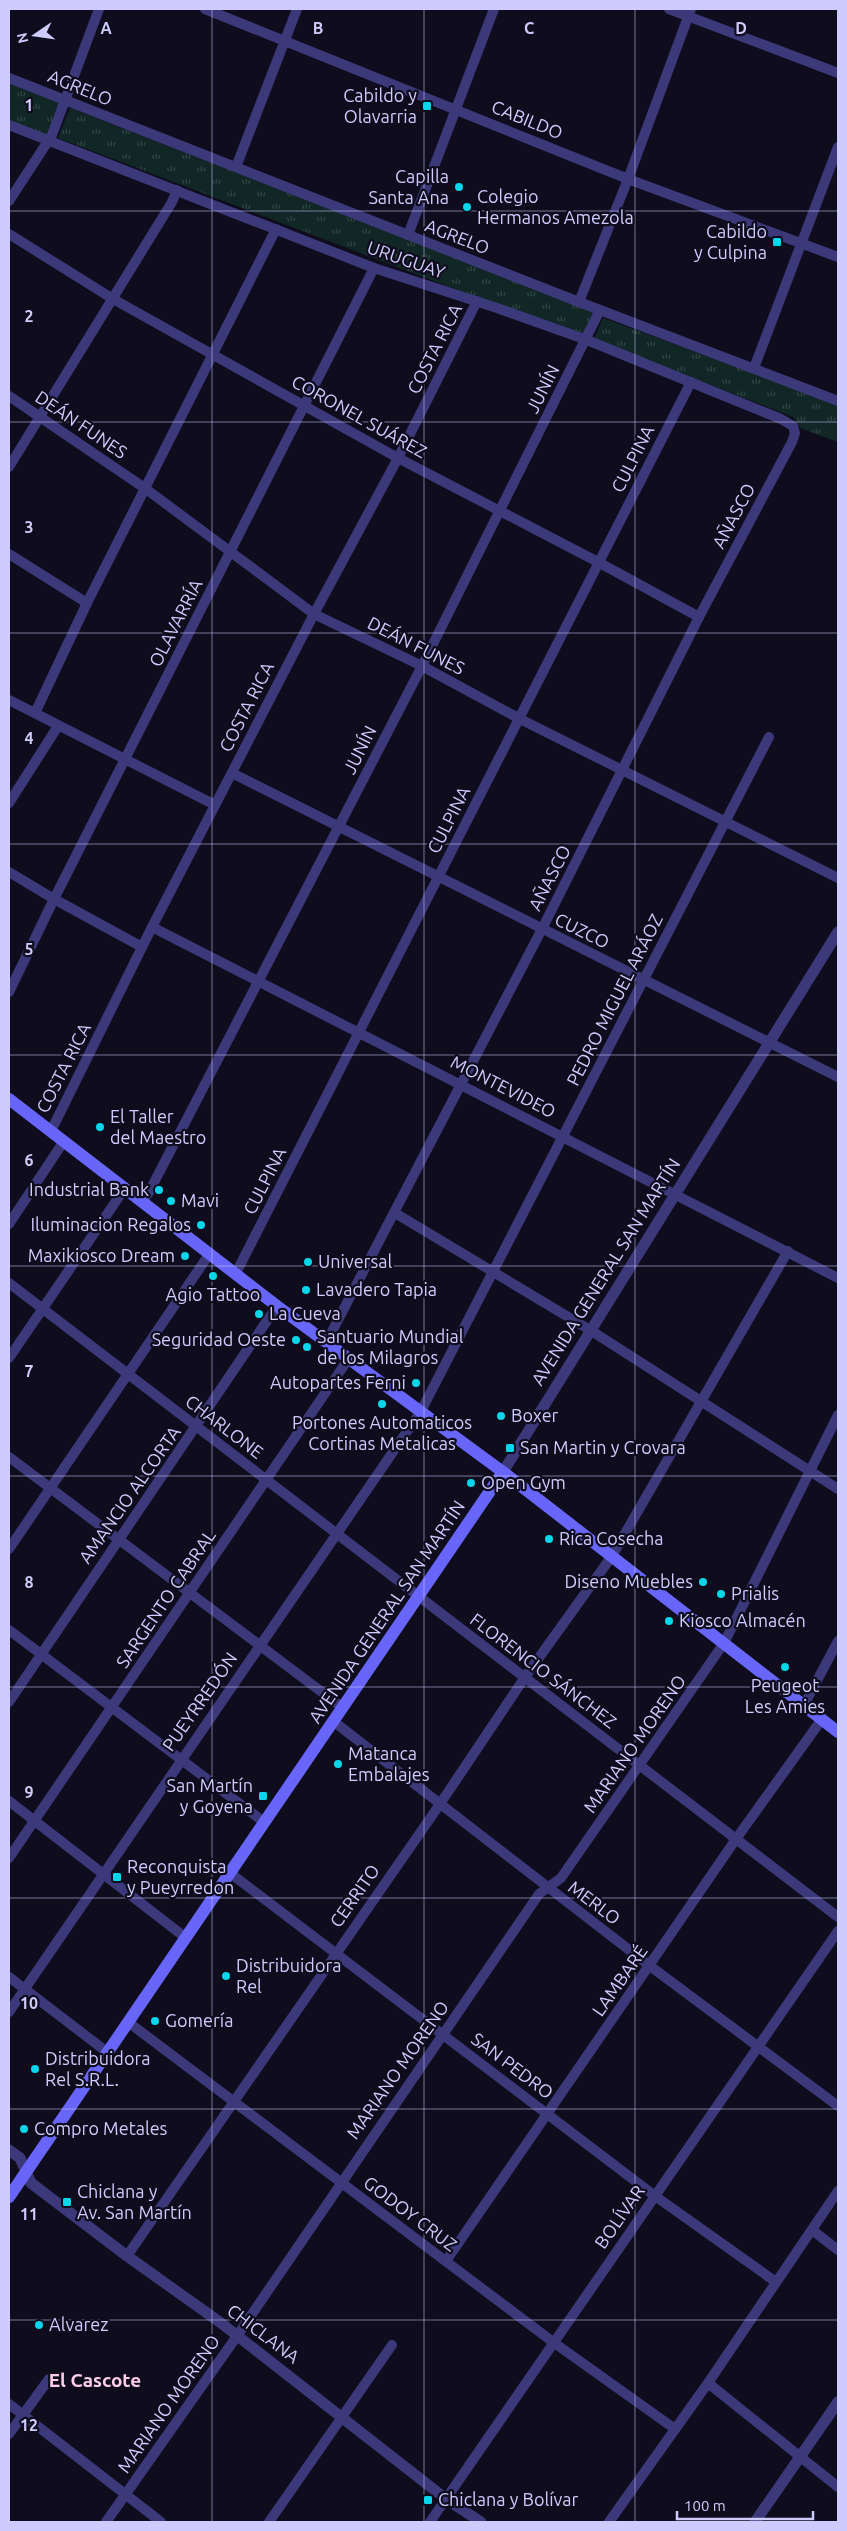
<svg xmlns="http://www.w3.org/2000/svg" width="847" height="2531" font-family="Ubuntu,sans-serif">
<style>
.grass{fill:url(#grass-tufts)}
.lines{fill:none;stroke-linecap:round;stroke-linejoin:round}
.minor{stroke:#3b397a;stroke-width:10}
.tertiary{stroke:#3b397a;stroke-width:11}
.secondary{stroke:#6866f9;stroke-width:12}
.grid{fill:none;stroke:#d0cbfd;stroke-width:1;stroke-opacity:0.55}
.poi-dot{fill:#09d6ea;stroke:#0f0d1d;stroke-width:2}
.labels{text-anchor:middle;stroke-width:4.5;stroke-linejoin:round;paint-order:stroke}
.street-label{font-size:18px;fill:#d0cbfd;stroke:#0f0d1d}
.poi-label{font-size:18px;fill:#d0cbfd;stroke:#0f0d1d;text-anchor:start}
.neighbourhood-label{font-size:19px;font-weight:bold;fill:#fdcdec;stroke:#0f0d1d}
.grid-label{font-size:16px;text-anchor:middle;font-weight:bold;fill:#d0cbfd;stroke:#0f0d1d;stroke-width:4.5;stroke-linejoin:round;paint-order:stroke}
</style>
<defs>
<pattern id="grass-tufts" width="24" height="20" patternUnits="userSpaceOnUse" patternTransform="scale(1.25)"><rect width="24" height="20" fill="#102726"/><path d="M3 7l-1-3M5 7V3M7 7l1-3M15 17l-1-3M17 17v-4M19 17l1-3" fill="none" stroke="#324546"/></pattern>
</defs>
<rect width="100%" height="100%" fill="#0f0d1d"/>
<g class="grass">
<path d="M9,83L63,104L48,137L9,122Z"/>
<path d="M70,108L596,312L588,331L582,333L471,295L58,138Z"/>
<path d="M603,318L838,404V442L800,428L793,417L594,339Z"/>
</g>
<g class="lines">
<g class="minor">
<path d="M205,9L628,179L838,257"/>
<path d="M669,9L838,73"/>
<path d="M9,78L579,302L838,401"/>
<path d="M9,125L374,268L497,308L587,340L781,419L793,426L795,433L792,442L699,617L542,929L327,1341"/>
<path d="M236,167L297,9"/>
<path d="M9,201L52,135L99,9"/>
<path d="M9,234L113,299L398,458L598,562L699,617"/>
<path d="M408,235L494,9"/>
<path d="M579,302L628,179L691,9"/>
<path d="M754,368L838,147"/>
<path d="M9,396L146,489L314,614L422,666L520,719L838,878"/>
<path d="M9,467L172,202L177,190"/>
<path d="M9,554L87,603"/>
<path d="M9,700L215,805"/>
<path d="M35,713L87,603L276,229"/>
<path d="M232,773L838,1077"/>
<path d="M9,803L58,726"/>
<path d="M9,872L54,899L142,947"/>
<path d="M152,927L838,1278"/>
<path d="M9,992L54,899L374,268"/>
<path d="M51,1131L152,927L314,614L398,458L477,301"/>
<path d="M142,1201L148,1194L422,666L600,310"/>
<path d="M395,1213L590,1330L838,1489"/>
<path d="M9,1224L64,1141"/>
<path d="M236,1273L691,382"/>
<path d="M9,1283L838,1917"/>
<path d="M9,1358L125,1188"/>
<path d="M9,1457L343,1708"/>
<path d="M9,1549L210,1253"/>
<path d="M9,1630L264,1822"/>
<path d="M9,1702L277,1306"/>
<path d="M804,1705L838,1641"/>
<path d="M333,1721L650,1966L838,2106"/>
<path d="M9,1801L186,1938"/>
<path d="M9,1858L349,1358"/>
<path d="M230,1873L655,2196L776,2282"/>
<path d="M9,1977L107,2052"/>
<path d="M9,2012L421,1411L769,737"/>
<path d="M128,2022L553,2342L675,2429"/>
<path d="M812,2230L838,2250"/>
<path d="M127,2256L440,1804L525,1677L612,1556L788,1251"/>
<path d="M446,2261L736,1839L822,1719"/>
<path d="M708,2383L838,2487"/>
<path d="M9,2404L161,2522"/>
<path d="M9,2434L49,2379"/>
<path d="M106,2522L237,2336L539,1894L561,1878L724,1643L838,1415"/>
<path d="M269,2522L392,2345"/>
<path d="M430,2522L838,1931"/>
<path d="M609,2522L708,2383L838,2191"/>
</g>
<g class="tertiary">
<path d="M503,1472L838,932"/>
<path d="M9,2150L20,2158L31,2183L127,2256L221,2323L446,2499L481,2522"/>
<path d="M755,2522L838,2402"/>
</g>
<g class="secondary">
<path d="M9,1099L277,1306L503,1472L838,1732"/>
<path d="M9,2197L503,1472"/>
</g>
</g>
<path class="grid" d="M212,9V2522M424,9V2522M635,9V2522M9,211H838M9,422H838M9,633H838M9,844H838M9,1055H838M9,1266H838M9,1476H838M9,1687H838M9,1898H838M9,2109H838M9,2320H838"/>
<g class="poi-dot">
<rect x="422" y="101" width="10" height="10" rx="2.5"/>
<circle cx="459" cy="187" r="5"/>
<circle cx="467" cy="207" r="5"/>
<rect x="772" y="237" width="10" height="10" rx="2.5"/>
<circle cx="100" cy="1127" r="5"/>
<circle cx="159" cy="1190" r="5"/>
<circle cx="171" cy="1201" r="5"/>
<circle cx="201" cy="1225" r="5"/>
<circle cx="185" cy="1256" r="5"/>
<circle cx="308" cy="1262" r="5"/>
<circle cx="213" cy="1276" r="5"/>
<circle cx="306" cy="1290" r="5"/>
<circle cx="259" cy="1314" r="5"/>
<circle cx="296" cy="1340" r="5"/>
<circle cx="307" cy="1347" r="5"/>
<circle cx="416" cy="1383" r="5"/>
<circle cx="382" cy="1404" r="5"/>
<circle cx="501" cy="1416" r="5"/>
<rect x="505" y="1443" width="10" height="10" rx="2.5"/>
<circle cx="471" cy="1483" r="5"/>
<circle cx="549" cy="1539" r="5"/>
<circle cx="703" cy="1582" r="5"/>
<circle cx="721" cy="1594" r="5"/>
<circle cx="669" cy="1621" r="5"/>
<circle cx="785" cy="1667" r="5"/>
<circle cx="338" cy="1764" r="5"/>
<rect x="258" y="1791" width="10" height="10" rx="2.5"/>
<rect x="112" y="1872" width="10" height="10" rx="2.5"/>
<circle cx="226" cy="1976" r="5"/>
<circle cx="155" cy="2021" r="5"/>
<circle cx="35" cy="2069" r="5"/>
<circle cx="24" cy="2129" r="5"/>
<rect x="62" y="2197" width="10" height="10" rx="2.5"/>
<circle cx="39" cy="2325" r="5"/>
<rect x="423" y="2495" width="10" height="10" rx="2.5"/>
</g>
<g class="labels">
<g class="street-label">
<text transform="translate(80 88) rotate(22)" y="6">AGRELO</text>
<text transform="translate(527 120) rotate(22)" y="6">CABILDO</text>
<text transform="translate(457 237) rotate(21)" y="6">AGRELO</text>
<text transform="translate(406 260) rotate(19)" y="6">URUGUAY</text>
<text transform="translate(435 349) rotate(-63)" y="6">COSTA RICA</text>
<text transform="translate(543 389) rotate(-63)" y="6">JUNÍN</text>
<text transform="translate(359 417) rotate(29)" y="6">CORONEL SUÁREZ</text>
<text transform="translate(81 425) rotate(34)" y="6">DEÁN FUNES</text>
<text transform="translate(633 459) rotate(-63)" y="6">CULPINA</text>
<text transform="translate(734 516) rotate(-62)" y="6">AÑASCO</text>
<text transform="translate(176 623) rotate(-63)" y="6">OLAVARRÍA</text>
<text transform="translate(416 646) rotate(27)" y="6">DEÁN FUNES</text>
<text transform="translate(247 707) rotate(-63)" y="6">COSTA RICA</text>
<text transform="translate(360 750) rotate(-63)" y="6">JUNÍN</text>
<text transform="translate(449 820) rotate(-63)" y="6">CULPINA</text>
<text transform="translate(550 878) rotate(-63)" y="6">AÑASCO</text>
<text transform="translate(582 931) rotate(26)" y="6">CUZCO</text>
<text transform="translate(615 1000) rotate(-63)" y="6">PEDRO MIGUEL ARÁOZ</text>
<text transform="translate(64 1068) rotate(-63)" y="6">COSTA RICA</text>
<text transform="translate(503 1087) rotate(27)" y="6">MONTEVIDEO</text>
<text transform="translate(265 1181) rotate(-63)" y="6">CULPINA</text>
<text transform="translate(606 1272) rotate(-58)" y="6">AVENIDA GENERAL SAN MARTÍN</text>
<text transform="translate(224 1427) rotate(37)" y="6">CHARLONE</text>
<text transform="translate(130 1495) rotate(-55)" y="6">AMANCIO ALCORTA</text>
<text transform="translate(166 1599) rotate(-56)" y="6">SARGENTO CABRAL</text>
<text transform="translate(387 1612) rotate(-56)" y="6">AVENIDA GENERAL SAN MARTÍN</text>
<text transform="translate(543 1671) rotate(37)" y="6">FLORENCIO SÁNCHEZ</text>
<text transform="translate(200 1702) rotate(-55)" y="6">PUEYRREDÓN</text>
<text transform="translate(635 1744) rotate(-55)" y="6">MARIANO MORENO</text>
<text transform="translate(355 1896) rotate(-55)" y="6">CERRITO</text>
<text transform="translate(594 1903) rotate(37)" y="6">MERLO</text>
<text transform="translate(620 1981) rotate(-55)" y="6">LAMBARÉ</text>
<text transform="translate(512 2066) rotate(37)" y="6">SAN PEDRO</text>
<text transform="translate(398 2070) rotate(-55)" y="6">MARIANO MORENO</text>
<text transform="translate(410 2214) rotate(37)" y="6">GODOY CRUZ</text>
<text transform="translate(620 2217) rotate(-55)" y="6">BOLÍVAR</text>
<text transform="translate(263 2334) rotate(37)" y="6">CHICLANA</text>
<text transform="translate(169 2404) rotate(-55)" y="6">MARIANO MORENO</text>
</g>
<g class="poi-label">
<text x="417" y="102" text-anchor="end">Cabildo y<tspan x="417" dy="21">Olavarria</tspan></text>
<text x="449" y="183" text-anchor="end">Capilla<tspan x="449" dy="21">Santa Ana</tspan></text>
<text x="477" y="203">Colegio<tspan x="477" dy="21">Hermanos Amezola</tspan></text>
<text x="767" y="238" text-anchor="end">Cabildo<tspan x="767" dy="21">y Culpina</tspan></text>
<text x="110" y="1123">El Taller<tspan x="110" dy="21">del Maestro</tspan></text>
<text x="149" y="1196" text-anchor="end">Industrial Bank</text>
<text x="181" y="1207">Mavi</text>
<text x="191" y="1231" text-anchor="end">Iluminacion Regalos</text>
<text x="175" y="1262" text-anchor="end">Maxikiosco Dream</text>
<text x="318" y="1268">Universal</text>
<text x="316" y="1296">Lavadero Tapia</text>
<text x="213" y="1301" text-anchor="middle">Agio Tattoo</text>
<text x="269" y="1320">La Cueva</text>
<text x="317" y="1343">Santuario Mundial<tspan x="317" dy="21">de los Milagros</tspan></text>
<text x="286" y="1346" text-anchor="end">Seguridad Oeste</text>
<text x="406" y="1389" text-anchor="end">Autopartes Ferni</text>
<text x="511" y="1422">Boxer</text>
<text x="382" y="1429" text-anchor="middle">Portones Automaticos<tspan x="382" dy="21">Cortinas Metalicas</tspan></text>
<text x="520" y="1454">San Martin y Crovara</text>
<text x="481" y="1489">Open Gym</text>
<text x="559" y="1545">Rica Cosecha</text>
<text x="693" y="1588" text-anchor="end">Diseno Muebles</text>
<text x="731" y="1600">Prialis</text>
<text x="679" y="1627">Kiosco Almacén</text>
<text x="785" y="1692" text-anchor="middle">Peugeot<tspan x="785" dy="21">Les Amies</tspan></text>
<text x="348" y="1760">Matanca<tspan x="348" dy="21">Embalajes</tspan></text>
<text x="253" y="1792" text-anchor="end">San Martín<tspan x="253" dy="21">y Goyena</tspan></text>
<text x="127" y="1873">Reconquista<tspan x="127" dy="21">y Pueyrredon</tspan></text>
<text x="236" y="1972">Distribuidora<tspan x="236" dy="21">Rel</tspan></text>
<text x="165" y="2027">Gomería</text>
<text x="45" y="2065">Distribuidora<tspan x="45" dy="21">Rel S.R.L.</tspan></text>
<text x="34" y="2135">Compro Metales</text>
<text x="77" y="2198">Chiclana y<tspan x="77" dy="21">Av. San Martín</tspan></text>
<text x="49" y="2331">Alvarez</text>
<text x="438" y="2506">Chiclana y Bolívar</text>
</g>
<g class="neighbourhood-label">
<text x="95" y="2387">El Cascote</text>
</g>
</g>
<g class="grid-label">
<text x="106" y="34">A</text>
<text x="318" y="34">B</text>
<text x="529" y="34">C</text>
<text x="741" y="34">D</text>
<text x="29" y="111">1</text>
<text x="29" y="322">2</text>
<text x="29" y="533">3</text>
<text x="29" y="744">4</text>
<text x="29" y="955">5</text>
<text x="29" y="1166">6</text>
<text x="29" y="1377">7</text>
<text x="29" y="1588">8</text>
<text x="29" y="1798">9</text>
<text x="29" y="2009">10</text>
<text x="29" y="2220">11</text>
<text x="29" y="2431">12</text>
</g>
<rect width="847" height="2531" fill="none" stroke="#d0cbfd" stroke-width="20"/>
<g transform="translate(35 35) rotate(257)" stroke="#0f0d1d" stroke-width="4" paint-order="stroke">
<path d="M0-4L9 19L0 12L-9 19Z" fill="#d0cbfd"/>
<text y="-8" font-size="14" font-weight="bold" text-anchor="middle" fill="#d0cbfd">N</text>
</g>
<path d="M677 2511v8h136v-8" fill="none" stroke="#d0cbfd" stroke-width="2.5"/>
<text x="684" y="2511" font-size="15" fill="#d0cbfd" stroke="#0f0d1d" stroke-width="4" paint-order="stroke">100 m</text>
</svg>
